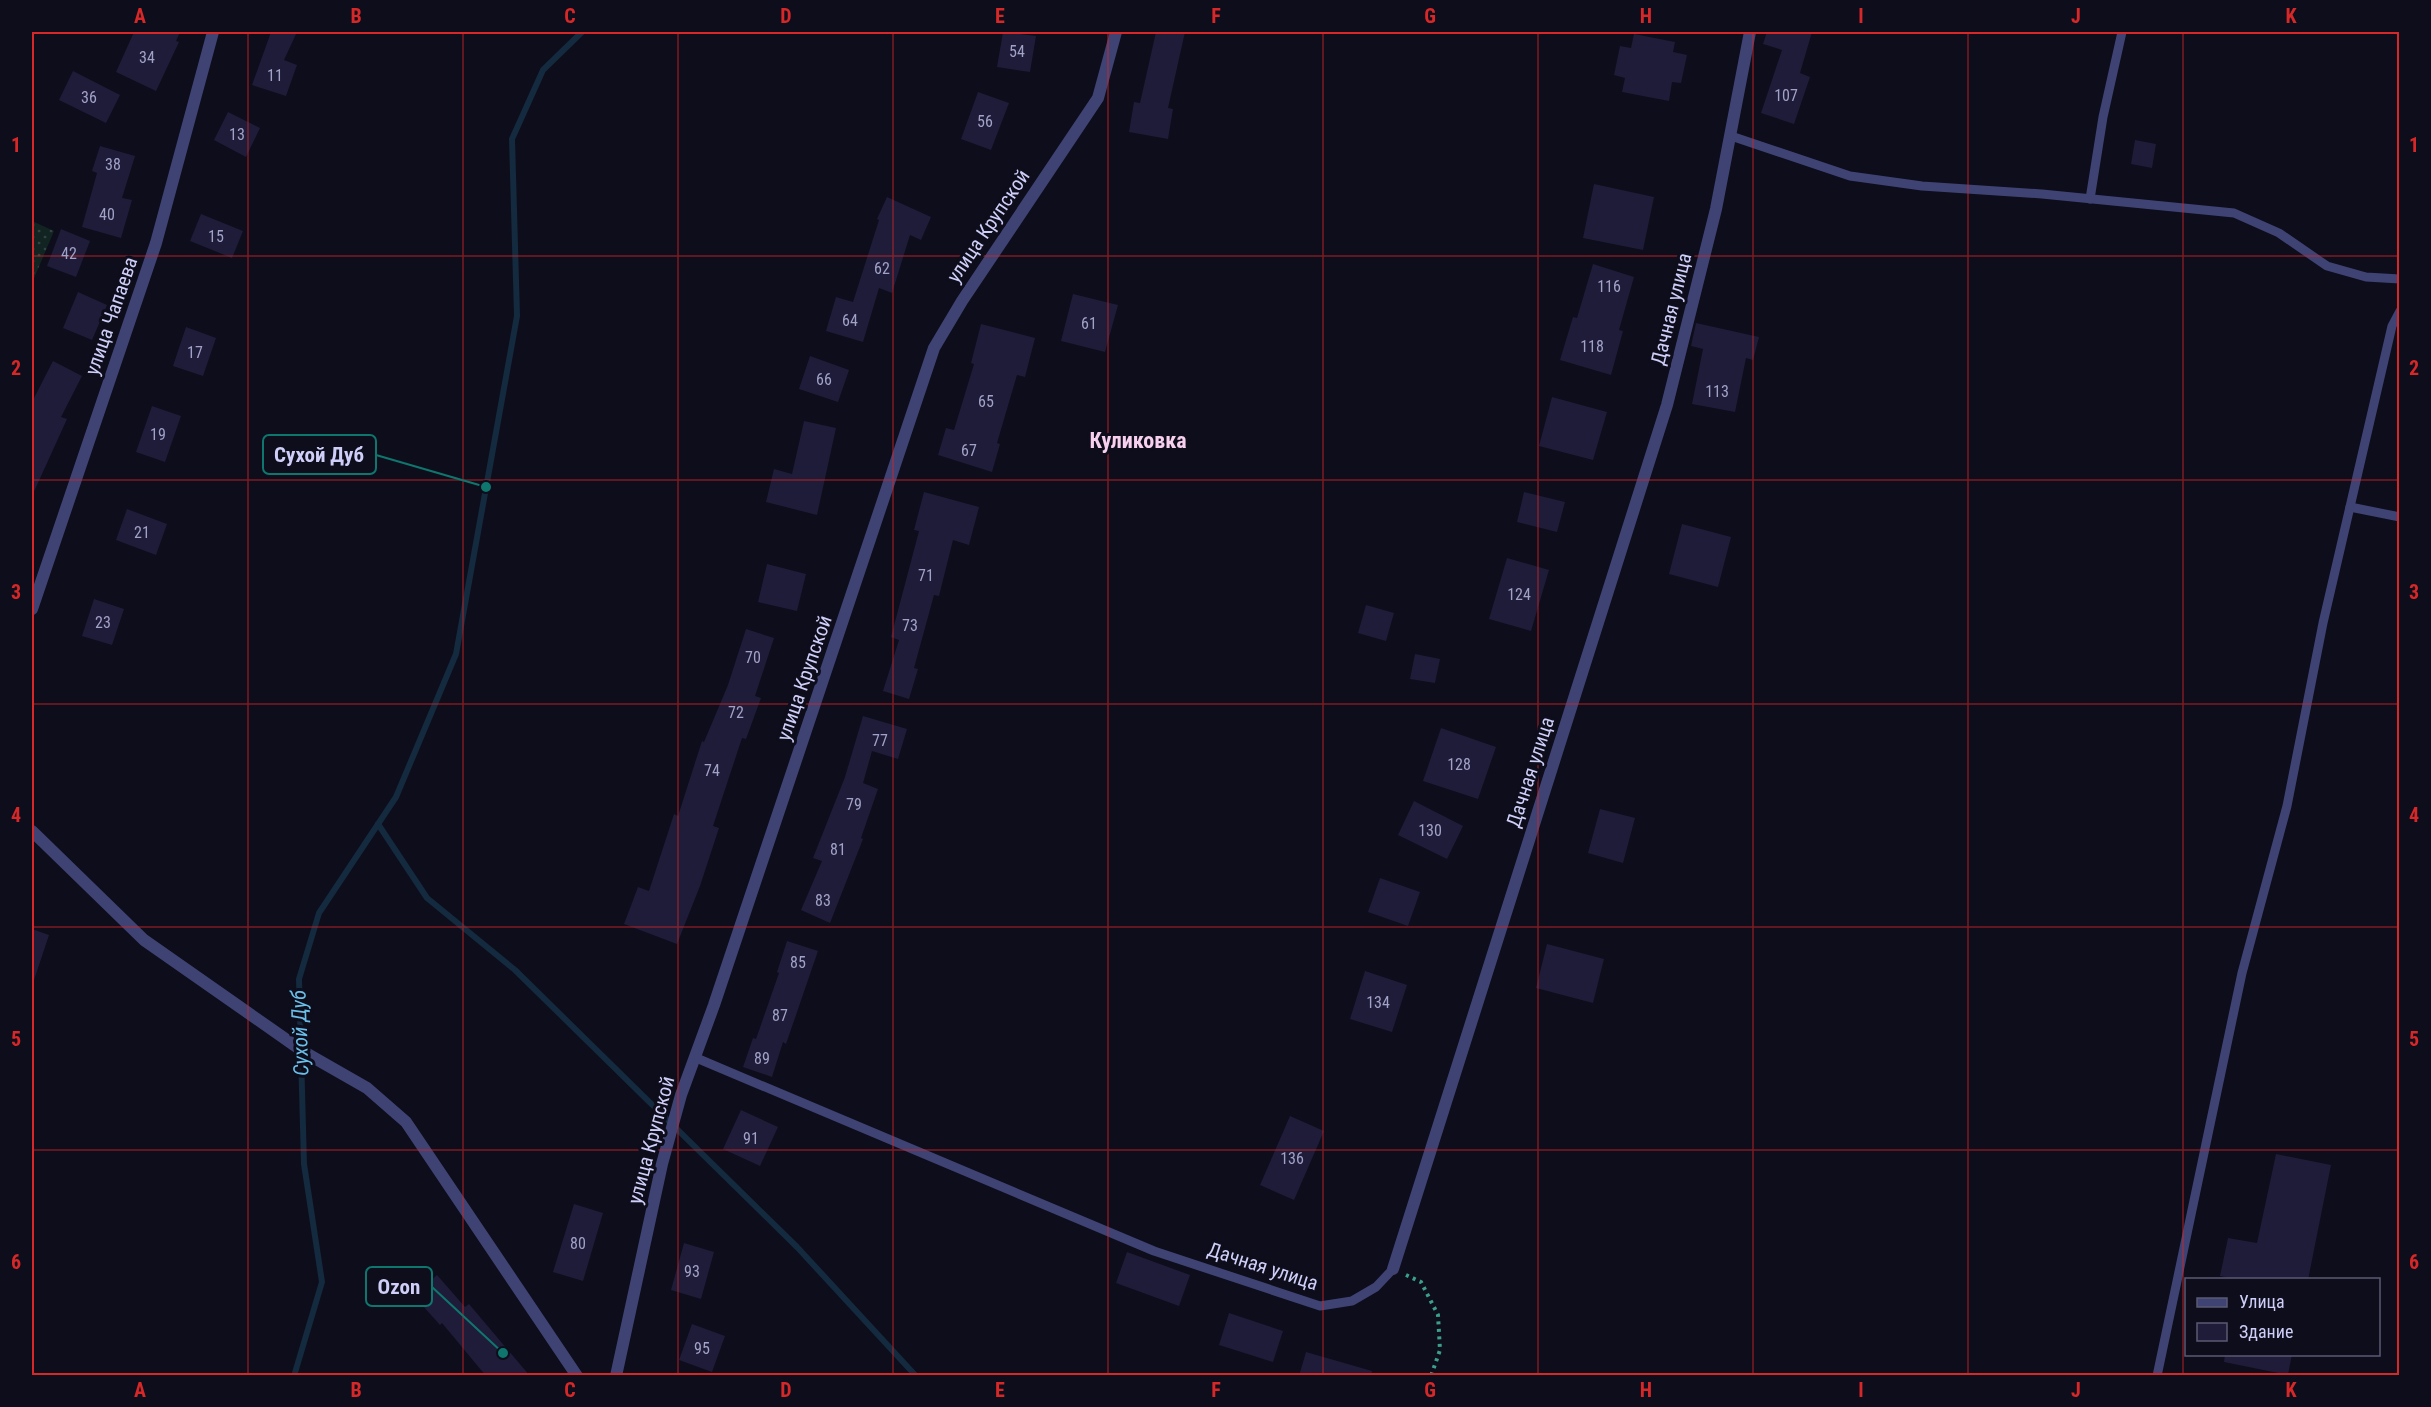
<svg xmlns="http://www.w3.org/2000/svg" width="2431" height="1407" font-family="'Roboto Condensed',sans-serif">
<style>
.grass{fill:url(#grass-dots)}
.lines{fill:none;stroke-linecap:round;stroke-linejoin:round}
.stream{stroke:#142a3e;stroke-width:6}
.building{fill:#1e1c39}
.path{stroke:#3c9e8c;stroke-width:4;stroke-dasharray:3 4.5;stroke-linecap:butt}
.lane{stroke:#3f4374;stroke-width:9}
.street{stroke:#3f4374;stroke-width:12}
.grid{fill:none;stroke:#d62828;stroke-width:1.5;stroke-opacity:0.55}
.labels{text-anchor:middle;stroke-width:6;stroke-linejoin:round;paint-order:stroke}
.number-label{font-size:16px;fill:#a2a2c8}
.street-label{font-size:20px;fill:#cecef8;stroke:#0e0d1b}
.water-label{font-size:21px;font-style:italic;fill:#6abfea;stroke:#0e0d1b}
.quarter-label{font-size:22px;font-weight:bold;fill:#f8d0ef;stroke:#0e0d1b}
.leader{fill:none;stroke:#0f766e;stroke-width:2}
.callout-dot{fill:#0f766e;stroke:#0e0d1b;stroke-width:2}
.callout{fill:#0e0d1b;stroke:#0f766e;stroke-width:2}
.callout-label{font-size:21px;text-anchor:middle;font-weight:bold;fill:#cecef8}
.neatline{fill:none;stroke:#d62828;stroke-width:2}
.grid-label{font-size:20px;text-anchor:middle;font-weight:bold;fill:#d62828}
</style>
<defs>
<pattern id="grass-dots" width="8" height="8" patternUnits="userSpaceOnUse" patternTransform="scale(1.5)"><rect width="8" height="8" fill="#112421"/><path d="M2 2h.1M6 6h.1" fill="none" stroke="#324342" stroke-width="1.8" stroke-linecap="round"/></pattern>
</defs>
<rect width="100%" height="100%" fill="#0e0d1b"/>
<path class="grass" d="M32,221L54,231L32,283Z"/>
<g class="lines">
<g class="stream">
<path d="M378,824L427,898L515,970L797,1247L916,1376"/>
<path d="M294,1376L322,1282L304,1164L299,979L319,913L396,797L456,654L517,316L512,139L543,70L582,32"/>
</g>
</g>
<g class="building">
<path d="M134,32H180L176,41L179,42L156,91L116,72Z"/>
<path d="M271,32H297L284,60L297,65L286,96L252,85Z"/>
<path d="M1003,32L1036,36L1030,72L997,67Z"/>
<path d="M1156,32H1185L1168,108L1173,109L1168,139L1129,132L1134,102L1140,103Z"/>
<path d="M1767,32H1812L1800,73L1810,77L1794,124L1761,113L1782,50L1763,44Z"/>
<path d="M1634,34L1675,42L1673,52L1687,55L1681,83L1672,82L1669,101L1622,92L1625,78L1614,75L1620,46L1631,48Z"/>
<path d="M73,71L120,95L106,123L59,100Z"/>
<path d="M978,92L1009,103L991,150L961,139Z"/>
<path d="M228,112L260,128L246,157L214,140Z"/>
<path d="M2135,140L2156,144L2152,168L2131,164Z"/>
<path d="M100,146L135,156L122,198L132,200L121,238L82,227L97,173L92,171Z"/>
<path d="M1594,184L1654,197L1643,250L1583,238Z"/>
<path d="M887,197L931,217L921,240L910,235L892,293L879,288L863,342L826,331L836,297L853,302L879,220L877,219Z"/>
<path d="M201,214L243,231L232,258L190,241Z"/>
<path d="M61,229L90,241L76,277L47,266Z"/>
<path d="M1593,264L1634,277L1619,330L1623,331L1611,375L1560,360L1573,317L1577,318Z"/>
<path d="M78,292L107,305L92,340L63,328Z"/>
<path d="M1073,294L1118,305L1105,352L1061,341Z"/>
<path d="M1696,323L1759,337L1753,360L1746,358L1735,412L1692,404L1703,349L1691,346Z"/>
<path d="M981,324L1035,338L1025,377L1017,375L997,443L1000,444L992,472L938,455L946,428L954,430L974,364L971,363Z"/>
<path d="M186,327L216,338L203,376L173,366Z"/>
<path d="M810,356L849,370L838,402L799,389Z"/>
<path d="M53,361L82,376L61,417L67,419L32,496V402Z"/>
<path d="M1552,397L1607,412L1593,460L1539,446Z"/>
<path d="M152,406L181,416L165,462L136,452Z"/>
<path d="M804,421L836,428L817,515L766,502L774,469L792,474Z"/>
<path d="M924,492L979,507L969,545L953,540L939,596L934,595L914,668L918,669L909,699L883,691L899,640L891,637L919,531L914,530Z"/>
<path d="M1524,492L1565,502L1557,532L1517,522Z"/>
<path d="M127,509L167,524L156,555L116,540Z"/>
<path d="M1682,524L1731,537L1718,587L1669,574Z"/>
<path d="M1507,558L1549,570L1531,631L1489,619Z"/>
<path d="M767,564L806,574L797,611L758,602Z"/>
<path d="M94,599L124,609L112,645L82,636Z"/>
<path d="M1366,605L1394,613L1386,641L1358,633Z"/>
<path d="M746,629L774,638L755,696L761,698L746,739L742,738L713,826L719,828L700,886L677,944L624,924L638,887L649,891L674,814L678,816L702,741L704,742L728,685Z"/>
<path d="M1415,654L1440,659L1435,683L1410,679Z"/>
<path d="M863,716L907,729L898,759L872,751L863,783L878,789L861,838L863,839L830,923L801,910L822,861L813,858L845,777Z"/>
<path d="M1441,728L1496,747L1478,799L1423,781Z"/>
<path d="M1414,801L1463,826L1447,859L1398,835Z"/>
<path d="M1600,809L1635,818L1623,863L1588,853Z"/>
<path d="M1380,878L1420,892L1408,926L1368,912Z"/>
<path d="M32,929L49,935L34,980H32Z"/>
<path d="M787,941L818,951L786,1044L783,1042L772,1077L743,1067L753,1038L756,1039L779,973L777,972Z"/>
<path d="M1547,944L1604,959L1593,1003L1536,988Z"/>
<path d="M1365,971L1407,985L1392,1032L1350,1019Z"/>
<path d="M741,1110L778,1127L760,1166L723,1149Z"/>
<path d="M1290,1116L1324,1131L1294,1200L1260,1185Z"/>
<path d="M2276,1154L2331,1165L2308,1280H2239L2220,1276L2228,1238L2257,1243Z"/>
<path d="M574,1204L603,1213L583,1281L553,1272Z"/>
<path d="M684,1243L714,1252L701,1299L671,1290Z"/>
<path d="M1127,1252L1190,1275L1179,1306L1116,1283Z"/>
<path d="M437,1275L465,1307L469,1304L530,1376H486L442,1323L440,1325L414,1296Z"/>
<path d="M1229,1313L1283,1331L1273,1362L1219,1345Z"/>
<path d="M692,1324L725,1336L712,1372L679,1360Z"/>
<path d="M1306,1352L1372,1371L1371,1376H1299Z"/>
<path d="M2225,1354H2292L2288,1375L2224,1362Z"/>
</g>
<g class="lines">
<path class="path" d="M1406,1275L1421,1282L1438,1315L1440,1350L1431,1376"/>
<g class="lane">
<path d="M1731,136L1850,176L1922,186L2042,194L2234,213L2279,233L2327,266L2366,277L2400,279"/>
<path d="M2090,199L2103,117L2122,32"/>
<path d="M2350,507L2400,517"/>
<path d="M694,1057L1154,1251L1320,1306L1352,1301L1376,1287L1393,1269"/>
<path d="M2157,1376L2242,973L2287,806L2323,623L2392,326L2400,311"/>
</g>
<g class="street">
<path d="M32,609L156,243L213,32"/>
<path d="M32,831L144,940L304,1052L367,1088L406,1122L577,1376"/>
<path d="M1393,1269L1667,405L1716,209L1750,32"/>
<path d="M616,1376L662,1164L681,1095L714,1005L934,348L962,301L1098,98L1116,32"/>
</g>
</g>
<path class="grid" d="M248,32V1376M463,32V1376M678,32V1376M893,32V1376M1108,32V1376M1323,32V1376M1538,32V1376M1753,32V1376M1968,32V1376M2183,32V1376M32,256H2400M32,480H2400M32,704H2400M32,927H2400M32,1150H2400"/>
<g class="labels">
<g class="number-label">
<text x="1017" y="57">54</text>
<text x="147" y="63">34</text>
<text x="275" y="81">11</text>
<text x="1786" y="101">107</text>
<text x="89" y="103">36</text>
<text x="985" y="127">56</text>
<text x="237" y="140">13</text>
<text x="113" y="170">38</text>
<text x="107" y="220">40</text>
<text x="216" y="242">15</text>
<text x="69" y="259">42</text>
<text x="882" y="274">62</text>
<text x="1609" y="292">116</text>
<text x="850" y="326">64</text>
<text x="1089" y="329">61</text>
<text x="1592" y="352">118</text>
<text x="195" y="358">17</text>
<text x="824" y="385">66</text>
<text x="1717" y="397">113</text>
<text x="986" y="407">65</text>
<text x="158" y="440">19</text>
<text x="969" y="456">67</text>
<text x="142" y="538">21</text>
<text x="926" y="581">71</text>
<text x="1519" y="600">124</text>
<text x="103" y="628">23</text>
<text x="910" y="631">73</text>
<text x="753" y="663">70</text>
<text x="736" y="718">72</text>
<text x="880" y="746">77</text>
<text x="1459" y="770">128</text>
<text x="712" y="776">74</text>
<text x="854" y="810">79</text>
<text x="1430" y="836">130</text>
<text x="838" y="855">81</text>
<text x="823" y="906">83</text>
<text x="798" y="968">85</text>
<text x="1378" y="1008">134</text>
<text x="780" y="1021">87</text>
<text x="762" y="1064">89</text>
<text x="751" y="1144">91</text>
<text x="1292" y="1164">136</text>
<text x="578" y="1249">80</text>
<text x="692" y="1277">93</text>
<text x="702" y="1354">95</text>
</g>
<g class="street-label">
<text transform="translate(988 226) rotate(-56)" y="7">улица Крупской</text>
<text transform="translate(1671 309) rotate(-76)" y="7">Дачная улица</text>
<text transform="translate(111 316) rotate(-71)" y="7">улица Чапаева</text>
<text transform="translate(804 678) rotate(-71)" y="7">улица Крупской</text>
<text transform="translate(1530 772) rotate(-72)" y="7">Дачная улица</text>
<text transform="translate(651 1140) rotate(-75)" y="7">улица Крупской</text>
<text transform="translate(1263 1266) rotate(18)" y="7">Дачная улица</text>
</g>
<g class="water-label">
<text transform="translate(300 1033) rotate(-92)" y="7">Сухой Дуб</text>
</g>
<g class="quarter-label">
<text x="1138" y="448">Куликовка</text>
</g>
</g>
<path class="leader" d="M486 487L376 455M503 1353L432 1287"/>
<g class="callout-dot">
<circle cx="486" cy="487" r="6"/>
<circle cx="503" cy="1353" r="6"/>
</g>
<g class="callout">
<rect x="263" y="435" width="113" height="39" rx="6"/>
<rect x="366" y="1267" width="66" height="39" rx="6"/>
</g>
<g class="callout-label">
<text x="319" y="462">Сухой Дуб</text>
<text x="399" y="1294">Ozon</text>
</g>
<rect width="2431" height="1407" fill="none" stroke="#0e0d1b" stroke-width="66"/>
<rect x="2185" y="1278" width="195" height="78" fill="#0e0d1b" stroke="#5b5a73" stroke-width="1.5"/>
<rect x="2197" y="1298" width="30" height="9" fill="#3f4374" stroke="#5b5a73" stroke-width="1.5"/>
<text x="2239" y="1308" font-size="18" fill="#cecef8">Улица</text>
<rect x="2197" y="1323" width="30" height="18" fill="#1e1c39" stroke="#5b5a73" stroke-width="1.5"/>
<text x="2239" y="1338" font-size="18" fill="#cecef8">Здание</text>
<rect x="33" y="33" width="2365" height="1341" class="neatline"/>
<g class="grid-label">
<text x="140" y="23">A</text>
<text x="356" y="23">B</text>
<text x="570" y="23">C</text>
<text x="786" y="23">D</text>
<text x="1000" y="23">E</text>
<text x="1216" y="23">F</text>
<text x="1430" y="23">G</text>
<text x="1646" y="23">H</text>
<text x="1861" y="23">I</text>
<text x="2076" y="23">J</text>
<text x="2291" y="23">K</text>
<text x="16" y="152">1</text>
<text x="2414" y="152">1</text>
<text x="16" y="375">2</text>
<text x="2414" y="375">2</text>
<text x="16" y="599">3</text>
<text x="2414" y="599">3</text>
<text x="16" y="822">4</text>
<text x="2414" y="822">4</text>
<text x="16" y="1046">5</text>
<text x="2414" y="1046">5</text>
<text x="16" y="1269">6</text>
<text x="2414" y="1269">6</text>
<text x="140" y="1397">A</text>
<text x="356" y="1397">B</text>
<text x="570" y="1397">C</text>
<text x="786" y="1397">D</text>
<text x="1000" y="1397">E</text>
<text x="1216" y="1397">F</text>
<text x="1430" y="1397">G</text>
<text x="1646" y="1397">H</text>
<text x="1861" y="1397">I</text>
<text x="2076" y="1397">J</text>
<text x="2291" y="1397">K</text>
</g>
</svg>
